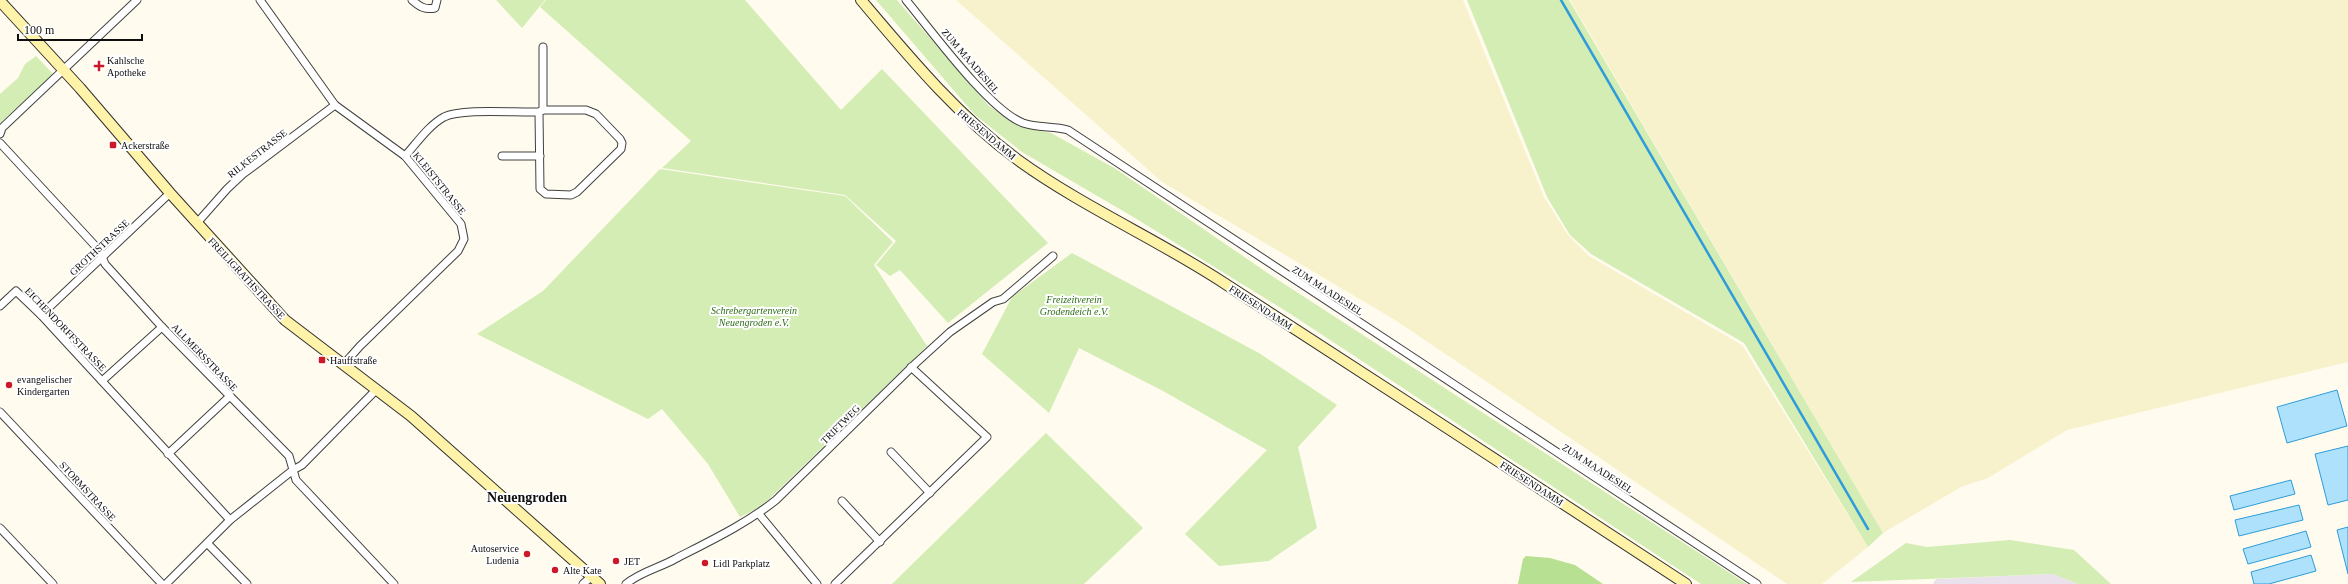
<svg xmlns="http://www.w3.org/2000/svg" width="2348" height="584" font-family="'Times New Roman',serif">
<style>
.industrial{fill:#ebe1ed}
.farmland{fill:#f8f2cc}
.green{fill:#d4edb4}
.forest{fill:#b8e092}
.water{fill:#aee2fc;stroke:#2e9cd9}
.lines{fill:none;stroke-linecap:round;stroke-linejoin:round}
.stream{stroke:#2e9cd9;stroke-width:2.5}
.street-casing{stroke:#414141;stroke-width:9}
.secondary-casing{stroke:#303030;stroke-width:12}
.street{stroke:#fff;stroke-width:7}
.secondary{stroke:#fff2a9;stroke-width:10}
.poi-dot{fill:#cb1928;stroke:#fff;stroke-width:1.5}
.labels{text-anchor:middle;stroke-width:4;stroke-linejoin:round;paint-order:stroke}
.poi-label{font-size:10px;fill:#0e0e0e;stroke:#fff;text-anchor:start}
.street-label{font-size:10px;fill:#0e0e0e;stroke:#fff}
.park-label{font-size:10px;font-style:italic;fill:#2d6c18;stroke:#fff}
.district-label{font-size:14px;font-weight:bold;fill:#0e0e0e;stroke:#fff}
</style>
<rect width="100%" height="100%" fill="#fffbee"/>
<path class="industrial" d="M2053,574L2078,584H1933L1936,579Z"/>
<g class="farmland">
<path d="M956,0H1463L1544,197L1568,235L1589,256L1742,345L1868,547L1822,584H1787L1395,320L1162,182Z"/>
<path d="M1570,0H2348V362L2067,430L1988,478L1961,487L1883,533Z"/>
</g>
<g class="green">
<path d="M496,0H545L522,28Z"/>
<path d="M546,0H745L841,110L882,69L1048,243L948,323L900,270L890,276L876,265L896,241L845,195L662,168L691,141L540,7Z"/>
<path d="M876,0H897L989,106L1020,127L1051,133L1116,169L1272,276L1747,584H1701L1289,313L1135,218L1022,152L975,115Z"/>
<path d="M1467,0H1569L1883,533L1868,547L1744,343L1591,254L1570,235L1547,197Z"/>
<path d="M36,56L54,75L0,123V94L18,78L25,64Z"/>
<path d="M660,169L845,196L893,242L874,265L927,346L761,507L740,517L708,464L662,409L648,419L477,334L543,291Z"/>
<path d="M1072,253L1259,353L1337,405L1298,447L1317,528L1269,561L1219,566L1185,534L1267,450L1163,391L1079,348L1049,413L982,354L1012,297Z"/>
<path d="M1046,433L1143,528L1084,584H892Z"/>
<path d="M2010,540L2074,550L2111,584H2078L2053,574L1851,582L1906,543L1927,547Z"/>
</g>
<path class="forest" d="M1526,556L1550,558L1575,565L1603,584H1518L1523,559Z"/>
<g class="water">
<path d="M2337,390L2347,426L2287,443L2277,407Z"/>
<path d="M2348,446V500L2328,505L2315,454Z"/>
<path d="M2291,480L2295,494L2234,510L2230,496Z"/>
<path d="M2299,505L2303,520L2239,536L2235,520Z"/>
<path d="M2348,527V574L2337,530Z"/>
<path d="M2306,531L2311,547L2248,564L2243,549Z"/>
<path d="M2311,555L2316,571L2269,584H2254L2251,572Z"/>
</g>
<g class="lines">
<path class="stream" d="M1561,0L1868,529"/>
<defs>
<g id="street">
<path d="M260,0L335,105L405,156L461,224L464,239L458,251L360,346L344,364"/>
<path d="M412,0C420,7 425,10 435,8L437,0"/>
<path d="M906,0C931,30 989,110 1023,123C1037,128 1054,126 1068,130L1757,584"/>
<path d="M543,47V110"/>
<path d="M0,134L2,128L137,0"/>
<path d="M0,143L100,251L105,264L162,327L289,456L296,480L394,584"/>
<path d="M405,156C416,144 429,125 444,117C462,108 517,113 539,112L540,189L546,194L571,195L577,192L621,149L622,143L620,139L596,114L586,110H543L539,112"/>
<path d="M502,156H540"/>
<path d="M197,223L227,189L243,174L335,105"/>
<path d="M0,306L16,291L41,315L230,520"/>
<path d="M41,315L170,193"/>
<path d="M102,381L162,327"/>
<path d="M0,412L162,584"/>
<path d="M891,452L930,493"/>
<path d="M168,454L230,396"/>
<path d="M842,501L880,542"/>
<path d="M759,514L817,584"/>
<path d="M0,528L53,584"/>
<path d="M208,544L247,584"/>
<path d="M166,584L230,520L293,470L302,465L377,389"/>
<path d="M583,584L591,577"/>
<path d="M626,584C640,572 659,568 675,559C710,541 746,524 776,500L916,363L950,332L993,302L1003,299L1053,256"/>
<path d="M835,584L987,437L911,367"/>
</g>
<g id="secondary">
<path d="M861,0C910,58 957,115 1018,160C1083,207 1157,239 1224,283C1378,383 1533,483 1686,584"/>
<path d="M0,1L80,88L170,193L285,320L411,416L600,584"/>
</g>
</defs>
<use href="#street" class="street-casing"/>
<use href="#secondary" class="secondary-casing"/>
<use href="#street" class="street"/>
<use href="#secondary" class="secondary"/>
</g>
<g class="poi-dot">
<path d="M97 60h4v4h4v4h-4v4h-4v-4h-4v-4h4z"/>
<rect x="109" y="141" width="8" height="8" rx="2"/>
<rect x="318" y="356" width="8" height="8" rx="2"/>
<circle cx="9" cy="385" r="4"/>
<circle cx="527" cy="554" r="4"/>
<circle cx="616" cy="561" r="4"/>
<circle cx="705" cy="563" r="4"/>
<circle cx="555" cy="570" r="4"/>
</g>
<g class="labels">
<g class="poi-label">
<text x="107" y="64">Kahlsche<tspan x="107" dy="12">Apotheke</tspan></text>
<text x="121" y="149">Ackerstraße</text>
<text x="330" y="364">Hauffstraße</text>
<text x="17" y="383">evangelischer<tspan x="17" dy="12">Kindergarten</tspan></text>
<text x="519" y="552" text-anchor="end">Autoservice<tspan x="519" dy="12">Ludenia</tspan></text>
<text x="624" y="565">JET</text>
<text x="713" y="567">Lidl Parkplatz</text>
<text x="563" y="574">Alte Kate</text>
</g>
<g class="street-label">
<text transform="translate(971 61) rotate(49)" y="4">ZUM MAADESIEL</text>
<text transform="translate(987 134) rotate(40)" y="4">FRIESENDAMM</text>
<text transform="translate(257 153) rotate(-38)" y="4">RILKESTRASSE</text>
<text transform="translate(440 183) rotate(51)" y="4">KLEISTSTRASSE</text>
<text transform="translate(99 247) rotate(-43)" y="4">GROTHSTRASSE</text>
<text transform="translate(247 278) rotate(47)" y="4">FREILIGRATHSTRASSE</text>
<text transform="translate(1328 290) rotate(33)" y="4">ZUM MAADESIEL</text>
<text transform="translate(1261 307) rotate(33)" y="4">FRIESENDAMM</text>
<text transform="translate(66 329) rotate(46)" y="4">EICHENDORFFSTRASSE</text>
<text transform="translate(205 357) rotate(46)" y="4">ALLMERSSTRASSE</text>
<text transform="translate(840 424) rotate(-45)" y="4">TRIFTWEG</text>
<text transform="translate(1598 468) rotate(33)" y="4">ZUM MAADESIEL</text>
<text transform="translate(1532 483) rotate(33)" y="4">FRIESENDAMM</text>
<text transform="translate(88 491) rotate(47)" y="4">STORMSTRASSE</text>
</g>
<g class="park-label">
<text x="1074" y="303">Freizeitverein<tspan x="1074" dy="12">Grodendeich e.V.</tspan></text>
<text x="754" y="314">Schrebergartenverein<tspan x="754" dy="12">Neuengroden e.V.</tspan></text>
</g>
<g class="district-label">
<text x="527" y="502">Neuengroden</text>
</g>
</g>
<path d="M18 34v6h124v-6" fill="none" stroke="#0e0e0e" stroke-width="2"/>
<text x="24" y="34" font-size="12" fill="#0e0e0e" stroke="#ffffff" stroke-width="3" paint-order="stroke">100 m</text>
</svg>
